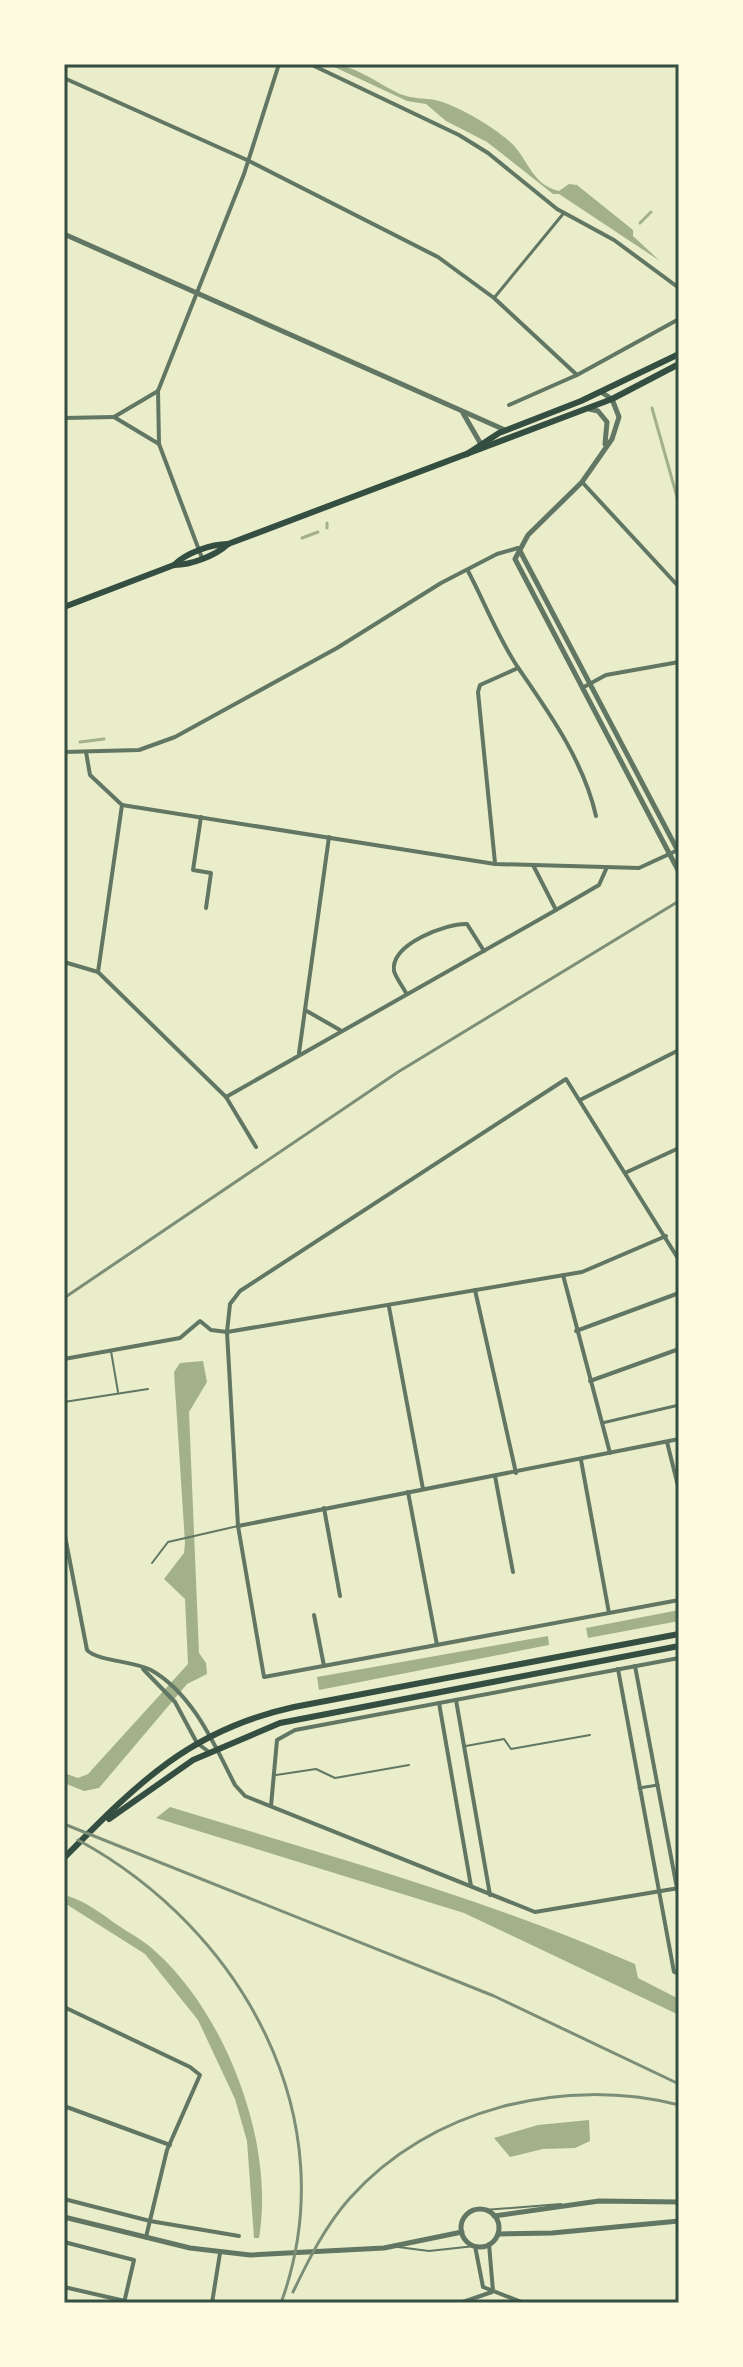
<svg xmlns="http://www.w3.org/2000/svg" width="743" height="2367" font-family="Arial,sans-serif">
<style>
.water{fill:#a3b18a}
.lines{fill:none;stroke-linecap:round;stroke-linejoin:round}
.stream{stroke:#a3b18a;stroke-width:3}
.service{stroke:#617663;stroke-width:2}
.pedestrian{stroke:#617663;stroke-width:3}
.minor{stroke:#617663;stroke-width:4}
.tertiary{stroke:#617663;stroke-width:5}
.secondary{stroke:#344e41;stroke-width:6}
.rail{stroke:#7c8e77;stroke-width:3}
.neatline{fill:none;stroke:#344e41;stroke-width:3}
</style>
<rect width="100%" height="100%" fill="#e9edc9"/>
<g class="water">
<path d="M328,64C354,64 377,83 400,94C412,99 425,98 435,100C457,105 492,126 509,141C529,158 530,184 559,191L569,184L577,185L633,230V236L660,261L559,194H553L487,142L446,121L426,104L407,101Z"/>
<path d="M203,1361L207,1382L189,1412L199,1653L206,1663L207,1674L187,1684L99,1788L84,1791L64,1783V1773L78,1778L88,1774L188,1664L185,1599L164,1579L184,1553L185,1543L174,1372L180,1363Z"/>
<path d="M679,1610V1621L588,1638L586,1628Z"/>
<path d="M548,1636L549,1645L319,1690L317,1677Z"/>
<path d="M170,1807C326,1855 485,1898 635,1964L638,1978L679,1999V2015L464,1913L156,1818Z"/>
<path d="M68,1896C86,1902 101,1913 116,1924C129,1933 145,1941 156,1952C227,2016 275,2144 259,2238H254L247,2141L235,2099L198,2020L145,1954L66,1904Z"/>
<path d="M589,2120L590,2141L575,2148L543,2149L510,2157L494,2138L538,2125Z"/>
</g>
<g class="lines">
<g class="stream">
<path d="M640,223L651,212"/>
<path d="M652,408L679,504"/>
<path d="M327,528V523"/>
<path d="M302,538L318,532"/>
<path d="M80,742L104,739"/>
</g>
<g class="service">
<path d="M111,1351L118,1392"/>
<path d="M64,1402L148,1389"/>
<path d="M152,1563L168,1542L238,1526"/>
<path d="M466,1746L504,1739L511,1749L590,1735"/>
<path d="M276,1775L316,1769L335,1778L409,1765"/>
<path d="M484,2210L561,2204"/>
<path d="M398,2247L429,2251L475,2246"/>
</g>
<g class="pedestrian">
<path d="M494,298L563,214"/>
<path d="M602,1423L679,1405"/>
<path d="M639,1788L658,1785"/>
</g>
<g class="minor">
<path d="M310,64L459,135L488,153L557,209L614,240L679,288"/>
<path d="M64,70L67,64"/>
<path d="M64,78L247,160L438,257L494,298L577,375"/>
<path d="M158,391L244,174L279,64"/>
<path d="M509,405L577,375L679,319"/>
<path d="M114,417L159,444L158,391"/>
<path d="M114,417L158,391"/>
<path d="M64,418L114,417"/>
<path d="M159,444L202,558"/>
<path d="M582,482L679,587"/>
<path d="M468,571C485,603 499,640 519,669C550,714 584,762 596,816"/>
<path d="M582,688L606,675L679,662"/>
<path d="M64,752L139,750L175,737L337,648L441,583L497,554L518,548"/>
<path d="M86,752L90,775L122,805L98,972L226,1097L256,1147"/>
<path d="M122,805L495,864L639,868L678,850"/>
<path d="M201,817L193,870L211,873L206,908"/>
<path d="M495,863L478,692L480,685L518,668"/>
<path d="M533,865L556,910"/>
<path d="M64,962L98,972"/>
<path d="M406,993C403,987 396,978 394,971C390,944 447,923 467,924L484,951"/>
<path d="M305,1010L340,1030"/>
<path d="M299,1053L329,837"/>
<path d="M226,1097L556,910L599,885L607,867"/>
<path d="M580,1100L679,1050"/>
<path d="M627,1172L679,1148"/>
<path d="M679,1260L566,1079L240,1291L230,1304L227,1332L238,1526L264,1677L679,1600"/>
<path d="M563,1275L610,1453"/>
<path d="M475,1290L516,1473"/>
<path d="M389,1307L423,1489"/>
<path d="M576,1331L679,1293"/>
<path d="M64,1359L180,1338L200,1321L211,1330L227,1332L582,1272L666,1236"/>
<path d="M590,1381L679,1349"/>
<path d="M667,1442L679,1490"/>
<path d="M581,1460L609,1613"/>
<path d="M495,1476L513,1572"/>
<path d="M408,1492L437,1645"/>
<path d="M324,1508L340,1596"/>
<path d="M238,1526L679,1439"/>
<path d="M64,1531L87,1650C97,1661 134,1661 151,1670C193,1694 214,1744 235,1785L245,1796L535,1912L679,1888"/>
<path d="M314,1615L324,1666"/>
<path d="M635,1666L679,1899"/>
<path d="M143,1669L175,1702L197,1743L209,1752"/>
<path d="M618,1669L674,1972L679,1973"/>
<path d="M456,1700L490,1895"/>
<path d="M439,1703L471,1886"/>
<path d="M271,1806L277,1740L295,1730L679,1658"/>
<path d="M64,2007L190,2067L200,2075L167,2150L146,2237"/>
<path d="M64,2106L170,2145"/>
<path d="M64,2199L150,2221L239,2236"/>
<path d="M64,2242L134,2260L124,2303"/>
<path d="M489,2244L493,2291"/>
<path d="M475,2246L483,2287L524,2303"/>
<path d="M64,2287L125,2301"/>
<path d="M212,2303L220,2253"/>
<path d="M460,2303L492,2292"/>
</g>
<g class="tertiary">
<path d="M64,234L505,430"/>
<path d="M601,392L612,399L619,417L612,439L582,482L528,535L515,559L679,872"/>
<path d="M589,409L598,411L607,422L605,444"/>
<path d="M463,413L482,446"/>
<path d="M519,549L679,853"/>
<circle cx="480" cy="2228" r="19"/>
<path d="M494,2216L599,2201L679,2202"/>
<path d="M64,2217L190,2248L250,2255L384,2248L462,2232"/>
<path d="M498,2234L552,2233L679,2221"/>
</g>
<g class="secondary">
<path d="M467,454L499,433L581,401L679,354"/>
<path d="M174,565C186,553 211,544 228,544"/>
<path d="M64,607L174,565C191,565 215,556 228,544L612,399L679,364"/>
<path d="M109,1819L193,1760L280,1723L679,1646"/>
<path d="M64,1858C137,1784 189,1730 294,1707L679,1634"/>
</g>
<g class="rail">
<path d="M64,1298L398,1072L679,901"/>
<path d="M64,1824L494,1996L679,2084"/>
<path d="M78,1840C242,1929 348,2119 281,2303"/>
<path d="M293,2292C309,2259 325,2226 350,2198C430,2108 564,2076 679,2105"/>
</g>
</g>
<rect width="743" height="2367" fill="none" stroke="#fefae0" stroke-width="132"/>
<rect x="66" y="66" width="611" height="2235" class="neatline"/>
</svg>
